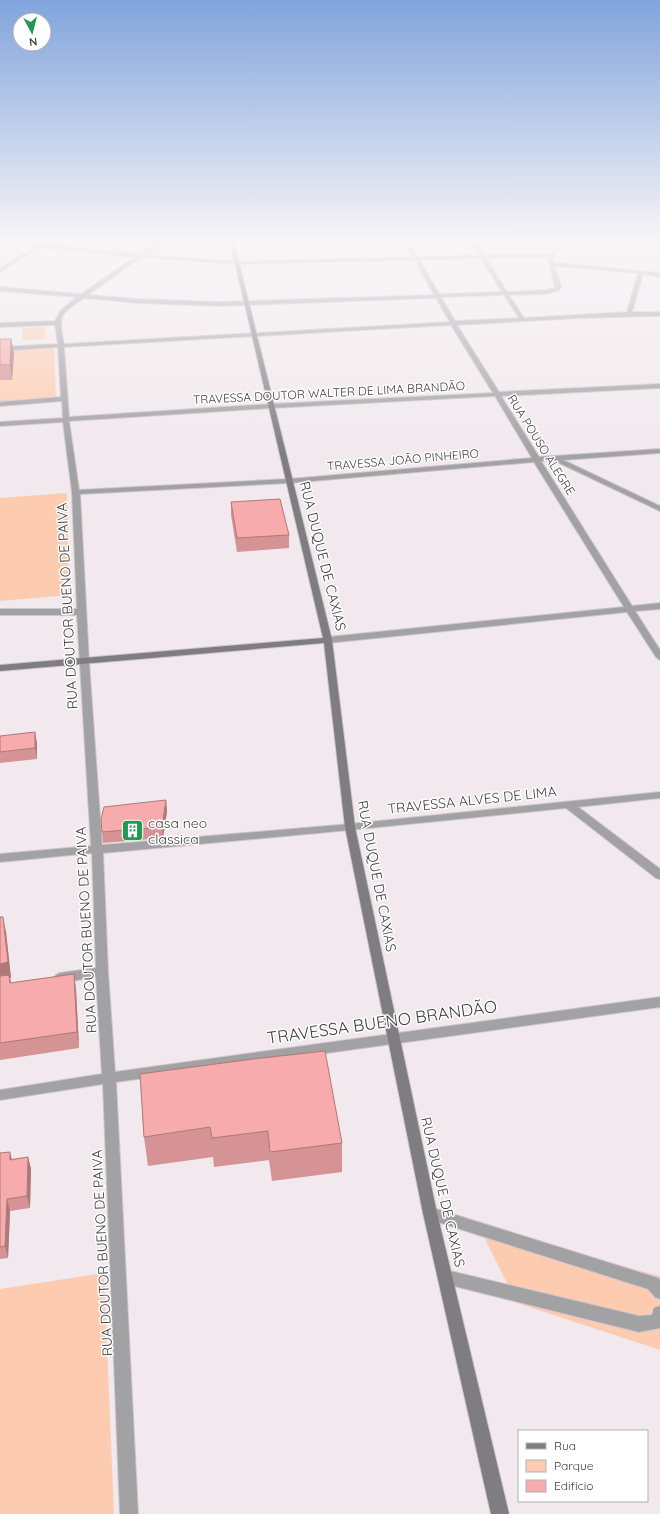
<svg xmlns="http://www.w3.org/2000/svg" width="660" height="1514" font-family="Quicksand,sans-serif">
<style>
.green{fill:#fdccb0}
.lines{fill:none;stroke-linecap:round;stroke-linejoin:round}
.street-casing{stroke:#cdc6ca;stroke-width:2}
.secondary-casing{stroke:#cdc6ca;stroke-width:2}
.street{fill:#a2a1a4;fill-rule:evenodd}
.secondary{fill:#7f7d81;fill-rule:evenodd}
.wall{fill:#d59395}
.shaded-wall{fill:#ae7879}
.building{fill:#f8abad;stroke:#ae7879}
.labels{text-anchor:middle;stroke-width:3;stroke-linejoin:round;paint-order:stroke}
.far-street-label{font-size:12px;fill:#3f3c3e;stroke:#fff}
.street-label{font-size:14px;fill:#3f3c3e;stroke:#fff}
.poi-label{font-size:14px;fill:#3f3c3e;stroke:#fff;text-anchor:start}
.near-street-label{font-size:17px;fill:#3f3c3e;stroke:#fff}
</style>
<rect width="100%" height="100%" fill="#f1e9ed"/>
<g class="green">
<path d="M45,327V339L22,340L23,328Z"/>
<path d="M54,347L56,399L0,403V350Z"/>
<path d="M67,493L69,595L0,601V498Z"/>
<path d="M480,1229L660,1276V1350L517,1303Z"/>
<path d="M104,1273L114,1514H0V1289Z"/>
</g>
<g class="lines">
<defs>
<g id="street">
<path d="M0,242L41,244L139,254L157,242H162L145,255L236,262L413,257L405,242H409L418,257L479,255L471,242H476L484,255L549,254L562,242H567L553,255L554,263L660,273V277L643,274L632,312H660V316L580,318L457,325L499,392L660,384V388L501,396L539,457L660,449V453L563,460L660,506V511L553,460L541,461L632,606L660,603V609L635,611L660,650V660L656,657L627,612L328,643L324,640L328,637L624,607L534,462L289,483L80,494L89,662L102,845L350,824L660,792V798L578,807L660,869V879L656,878L566,808L350,830L103,853L108,972L115,1072L660,997V1007L116,1082L138,1514H120L103,1084L0,1100V1090L102,1074L96,977L60,983L56,981L54,978L56,975L60,973L96,968L92,853L0,862V854L91,846L77,615H0V609H77L72,492L63,422L0,426V422L63,418L62,401L0,406V402L61,397L58,347L0,351V347L58,344L55,325L0,327V323L55,321L61,310L77,297L0,291V287L81,294L135,257L40,247L0,272V268L35,247ZM141,257L236,264L415,260L434,295L219,302L138,299L88,295ZM548,257L555,288L546,290L507,292L486,258ZM481,258L502,292L439,294L420,260ZM555,266L638,273L627,312L524,318L509,295L546,294L559,290L561,286ZM504,295L519,318L455,321L441,297ZM84,298L138,303L219,306L436,298L450,322L64,344C58,315 60,314 84,298ZM451,325L493,393L272,404L69,417L64,347ZM495,396L532,458L289,479L79,490L69,421L272,408Z"/>
<path d="M430,1207L658,1278L660,1280V1299L655,1297L648,1289L425,1218L423,1213L425,1208Z"/>
<path d="M446,1270L639,1316L652,1315L654,1308L660,1306V1328L639,1332L446,1284L441,1282L438,1277L441,1272Z"/>
</g>
<path id="secondary" d="M230,242H234L332,640L355,827L437,1213L509,1514H491L423,1213L345,827L324,643L0,671V665L323,638Z"/>
</defs>
<use href="#street" class="street-casing"/>
<use href="#secondary" class="secondary-casing"/>
<use href="#street" class="street"/>
<use href="#secondary" class="secondary"/>
</g>
<g class="wall">
<path d="M0,339H11L14,353L12,380H0Z"/>
<path d="M231,502L289,535V548L237,552L231,515Z"/>
<path d="M0,736L37,743V759L0,763Z"/>
<path d="M166,800L167,811L163,838L103,843L102,832Z"/>
<path d="M0,917L6,932L11,978H10L11,983L74,974L76,990L79,1048L0,1060Z"/>
<path d="M140,1074L342,1143V1172L272,1181L269,1160L214,1167L213,1157L148,1166L144,1137Z"/>
<path d="M0,1153L12,1159L28,1157L31,1169L30,1208L10,1211L8,1258L0,1259Z"/>
</g>
<g class="shaded-wall">
<path d="M11,339L14,353L12,380L10,365Z"/>
<path d="M35,732L37,743V759L35,748Z"/>
<path d="M166,800L167,811L163,838L162,827Z"/>
<path d="M3,917L6,932L11,978H10L12,991L0,980V964Z"/>
<path d="M74,974L76,990L79,1048L77,1032Z"/>
<path d="M10,1152L13,1164L10,1160Z"/>
<path d="M28,1157L31,1169L30,1208L27,1196Z"/>
<path d="M7,1199L10,1211L8,1258L5,1246Z"/>
</g>
<g class="building">
<path d="M0,339H11L10,365H0Z"/>
<path d="M280,499L289,535L237,538L231,502Z"/>
<path d="M35,732V748L0,752V736Z"/>
<path d="M166,800L162,827L102,832L101,819L104,807Z"/>
<path d="M0,917H3L8,962L0,964Z"/>
<path d="M74,974L77,1032L0,1043V976L9,975L10,983Z"/>
<path d="M325,1051L342,1143L270,1152L268,1131L212,1138L210,1127L144,1137L140,1074L253,1059Z"/>
<path d="M10,1152V1160L28,1157L27,1196L7,1199L5,1246L0,1247V1153Z"/>
</g>
<linearGradient id="sky" x2="0" y2="1"><stop stop-color="#80a4dc"/><stop offset="0.53" stop-color="#f9f5f7"/><stop offset="1" stop-color="#f9f5f7" stop-opacity="0"/></linearGradient>
<rect width="660" height="454" fill="url(#sky)"/>
<defs>
<symbol id="building-square" viewBox="-11 -11 22 22"><rect x="-9" y="-9" width="18" height="18" rx="4" fill="#249752" stroke="#fff"/><path d="M-4-6H4V6H1V3H-1V6H-4ZM-2.5-4.3h1.7v1.8h-1.7ZM.8-4.3h1.7v1.8H.8ZM-2.5-1h1.7V.8h-1.7ZM.8-1h1.7V.8H.8Z" fill="#fff"/></symbol>
</defs>
<g fill-rule="evenodd">
<use href="#building-square" x="120" y="818" width="25" height="25"/>
</g>
<g class="labels">
<g class="far-street-label">
<text transform="translate(329 393) rotate(-3)" y="4">TRAVESSA DOUTOR WALTER DE LIMA BRANDÃO</text>
<text transform="translate(541 445) rotate(58)" y="4">RUA POUSO ALEGRE</text>
<text transform="translate(403 460) rotate(-5)" y="4">TRAVESSA JOÃO PINHEIRO</text>
</g>
<g class="street-label">
<text transform="translate(323 556) rotate(76)" y="5">RUA DUQUE DE CAXIAS</text>
<text transform="translate(67 606) rotate(-93)" y="5">RUA DOUTOR BUENO DE PAIVA</text>
<text transform="translate(472 800) rotate(-6)" y="5">TRAVESSA ALVES DE LIMA</text>
<text transform="translate(377 876) rotate(79)" y="5">RUA DUQUE DE CAXIAS</text>
<text transform="translate(86 930) rotate(-93)" y="5">RUA DOUTOR BUENO DE PAIVA</text>
<text transform="translate(443 1192) rotate(77)" y="5">RUA DUQUE DE CAXIAS</text>
<text transform="translate(102 1253) rotate(-93)" y="5">RUA DOUTOR BUENO DE PAIVA</text>
</g>
<g class="poi-label">
<text x="148" y="828">casa neo<tspan x="148" dy="16">classica</tspan></text>
</g>
<g class="near-street-label">
<text transform="translate(382 1022) rotate(-8)" y="6">TRAVESSA BUENO BRANDÃO</text>
</g>
</g>
<rect x="518" y="1430" width="130" height="72" fill="#ffffff" stroke="#b2b1b2"/>
<rect x="526" y="1443" width="20" height="6" fill="#7f7d81" stroke="#b2b1b2"/>
<text x="554" y="1450" font-size="12" fill="#3f3c3e">Rua</text>
<rect x="526" y="1460" width="20" height="12" fill="#fdccb0" stroke="#b2b1b2"/>
<text x="554" y="1470" font-size="12" fill="#3f3c3e">Parque</text>
<rect x="526" y="1480" width="20" height="12" fill="#f8abad" stroke="#b2b1b2"/>
<text x="554" y="1490" font-size="12" fill="#3f3c3e">Edifício</text>
<g transform="translate(32 32) rotate(173)"><circle r="19" fill="#ffffff" stroke="#b2b1b2"/>
<path d="M0-3L7 15L0 10L-7 15Z" fill="#249752"/>
<text y="-6" font-size="11" font-weight="bold" text-anchor="middle" fill="#3f3c3e">N</text>
</g>
</svg>
